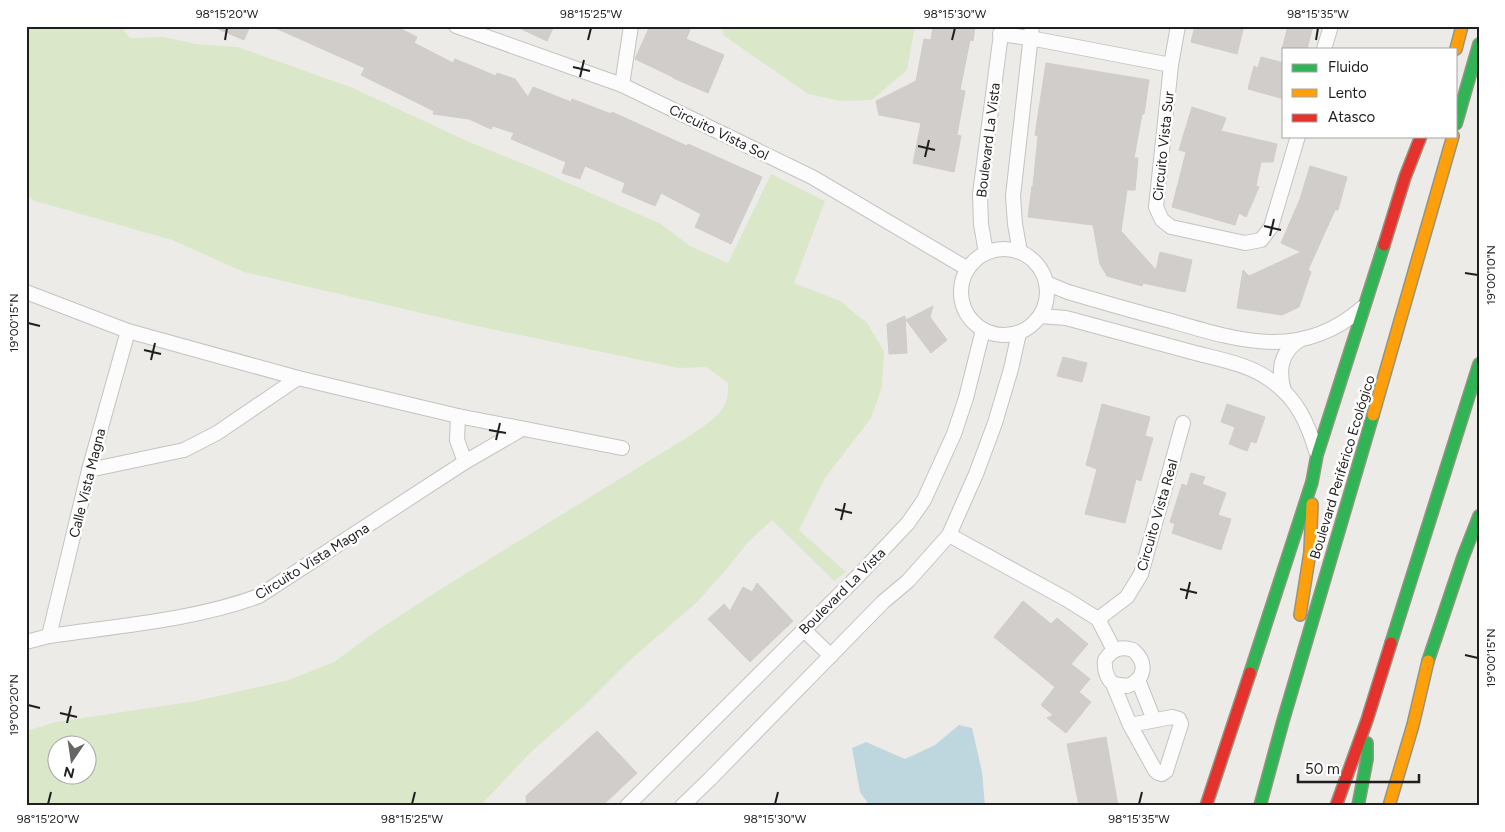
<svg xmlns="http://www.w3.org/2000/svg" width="1505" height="832" font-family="Figtree,sans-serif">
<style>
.grass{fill:#dae8c9;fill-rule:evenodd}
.water{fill:#bed7de}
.building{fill:#d0cdcb;stroke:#d0cdc9}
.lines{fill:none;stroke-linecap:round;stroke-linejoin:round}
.street-casing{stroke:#c4c3c2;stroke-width:16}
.fast-casing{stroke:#949581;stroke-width:14}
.slow-casing{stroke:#949581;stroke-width:14}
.jam-casing{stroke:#949581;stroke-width:14}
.street{stroke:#fcfcfc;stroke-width:14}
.fast{stroke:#30b455;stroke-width:11}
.slow{stroke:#ff9f0a;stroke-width:11}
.jam{stroke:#e5322d;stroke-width:11}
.ticks{fill:none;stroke:#1f1f1f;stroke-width:2}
.labels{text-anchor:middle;stroke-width:5;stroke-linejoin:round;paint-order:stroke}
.street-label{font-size:14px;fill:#1f1f1f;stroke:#fff}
.neatline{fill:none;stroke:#1f1f1f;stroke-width:2}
.ticks-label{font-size:12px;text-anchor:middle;fill:#1f1f1f}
</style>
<rect width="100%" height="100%" fill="#edebe8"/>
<g class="grass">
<path d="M26,26H120L130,38L163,37L196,44L238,47L353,88L467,141L541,171L661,224L690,246L728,263L771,174L825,201L794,283L840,301L867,323L884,351L882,387L871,418L825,478L799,530L846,572L834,581L772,520L748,542L726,570L696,603L630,660L585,705L530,753L480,806H26V731L56,722L196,701L289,680L334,662L372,634L444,587L691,435C712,420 730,412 728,383L706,367L679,368L486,328L244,272L172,240L35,201L26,195ZM58,744H88V774H58Z"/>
<path d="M722,26H915L907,70L872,100L840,101L808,94L723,35Z"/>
</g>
<path class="water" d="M959,725L972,728L982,772L985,806H870L860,792L852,748L866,742L905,759L935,745Z"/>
<g class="building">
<path d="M211,26H250L244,40Z"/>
<path d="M271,26H395L417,37L414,43L453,63L455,59L496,76L497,73L515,79L528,97L533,87L571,102L572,99L611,114L612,112L687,146L688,144L762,177L731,244L695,227L701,214L661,193L655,206L622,192L625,183L585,166L580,179L562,173L566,162L511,139L514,133L493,126L491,129L469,119L433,114L434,111L361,75L365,68Z"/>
<path d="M515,26H554L547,41Z"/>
<path d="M650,26H683L690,30L686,39L724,55L708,93L673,78V77L635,59Z"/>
<path d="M933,26H975L973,41L970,40L960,90L965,91L957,135L961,136L954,172L913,163L921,123L879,115L876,101L916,81L924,39L931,40Z"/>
<path d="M1195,26H1244L1237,54L1191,42Z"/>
<path d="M1288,26H1313L1307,49H1282Z"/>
<path d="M1261,57L1284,63V99L1248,89L1254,66L1258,68Z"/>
<path d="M1046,63L1149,80L1144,114H1142L1134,158H1138L1135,190H1127L1121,231L1156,270L1160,252L1192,260L1185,292L1143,283L1142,286L1107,276L1100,264L1093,225L1028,217L1032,186H1033L1038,136L1035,135Z"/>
<path d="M1192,107L1226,118L1221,131L1277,144L1273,162H1261L1256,186L1259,187L1246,217L1239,213L1235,225L1172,207L1186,152L1179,150Z"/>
<path d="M1310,166L1347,177L1338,210H1335L1308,270L1311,272L1299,307L1282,315L1237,308L1243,270L1249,276L1301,252L1281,243L1300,199Z"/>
<path d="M933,306L930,317L947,340L931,353L906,320Z"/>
<path d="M905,316L907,353L889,354L887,324Z"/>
<path d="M1063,357L1087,363L1082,382L1057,376Z"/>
<path d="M1102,404L1150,417L1145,436L1153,438L1141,481L1136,479L1125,523L1085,514L1097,469L1086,465Z"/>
<path d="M1227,404L1265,417L1256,443L1251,441L1247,451L1229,444L1235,427L1221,422Z"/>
<path d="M1191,473L1205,477L1202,484L1226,493L1218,515L1231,519L1221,550L1172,533L1175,524L1170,522L1182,484L1187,486Z"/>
<path d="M757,583L793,621L750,662L708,619L724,604L730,611L743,587L752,592Z"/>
<path d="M1023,601L1051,624L1057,618L1088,644L1071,664L1090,679L1079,692L1091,702L1066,733L1047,718L1053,715L1041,705L1055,687L994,637Z"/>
<path d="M597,731L637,773L602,806H527L526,796Z"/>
<path d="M1106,737L1118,806H1079L1067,744Z"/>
</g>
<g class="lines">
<defs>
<g id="street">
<path d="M456,26L622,85L812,177L968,269"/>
<path d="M1178,26L1171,65L1156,207L1162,220L1171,227L1245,243L1261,240L1271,227L1298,136"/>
<path d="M1000,34L1030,38L1171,65"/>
<path d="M1324,49L1331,26"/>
<path d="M622,85L631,26"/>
<circle cx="1004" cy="292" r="43"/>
<path d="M1020,252L1015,224L1013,196L1032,26"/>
<path d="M986,253L981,224L980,194L1002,26"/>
<path d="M1046,283L1068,292C1102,302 1136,312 1171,321C1239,341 1302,361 1362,308"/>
<path d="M26,292L128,331L298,378L458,416L622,448"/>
<path d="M1040,316L1066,318C1107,329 1147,340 1188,351C1216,359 1249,363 1273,382C1297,399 1308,424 1316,451"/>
<path d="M1284,391C1278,371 1280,352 1300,340"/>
<path d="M458,416L457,440L465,462"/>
<path d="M89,470L184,450L217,433L298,378"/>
<path d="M949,535L1066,599L1098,619L1114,650"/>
<path d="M1098,619L1127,597L1141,574L1183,423"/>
<path d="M804,630L831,656"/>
<path d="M49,636L89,470L128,331"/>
<path d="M26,642L49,636C117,626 195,620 259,596L465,462L522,429"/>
<path d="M1138,680L1154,720"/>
<path d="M1113,684L1127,686C1145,680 1148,663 1133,650C1121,646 1112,649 1105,660C1104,670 1106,677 1113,684L1130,725L1155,770L1158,773L1162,774L1166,771L1181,724L1179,719L1172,717L1130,725"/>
<path d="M627,806L858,576L908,523L924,500L954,434L966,398L983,330"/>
<path d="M682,806L710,779L883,602L908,581L949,535L976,474L995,423L1011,369L1019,333"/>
</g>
<g id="fast">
<path d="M1456,124L1479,44"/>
<path d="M1391,643L1479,364"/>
<path d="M1428,661L1463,557L1479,516"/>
<path d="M1250,673L1312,482L1317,455L1384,245"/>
<path d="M1260,806L1283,721L1373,415"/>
<path d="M1358,806L1367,759V743"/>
</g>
<g id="slow">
<path d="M1456,49L1462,26"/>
<path d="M1373,415L1453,136"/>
<path d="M1300,615L1310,552L1312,504"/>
<path d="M1389,806L1413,725L1428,661"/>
</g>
<g id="jam">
<path d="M1384,245L1405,177L1421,136"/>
<path d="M1206,806L1250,673"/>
<path d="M1336,806L1367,720L1391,643"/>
</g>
</defs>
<use href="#street" class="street-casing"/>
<use href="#fast" class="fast-casing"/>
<use href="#slow" class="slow-casing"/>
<use href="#jam" class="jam-casing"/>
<use href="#street" class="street"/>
<use href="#fast" class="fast"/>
<use href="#slow" class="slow"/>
<use href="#jam" class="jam"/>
</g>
<path class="ticks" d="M225,40L227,28M588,40L591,28M952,40L955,28M1316,40L1318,28M573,67L590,71M580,77L584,60M918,146L935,150M925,157L929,140M1264,226L1281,230M1270,236L1274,219M1465,273L1478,275M28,323L40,326M144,350L161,354M151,360L155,343M489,430L506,433M496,440L500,423M835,509L852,513M841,520L845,503M1180,589L1197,593M1186,599L1190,582M1465,655L1478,658M28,705L40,708M60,713L77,717M67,723L71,706M48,804L51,792M412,804L415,792M775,804L778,792M1139,804L1142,792"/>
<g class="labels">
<g class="street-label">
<text transform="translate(719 132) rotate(26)" y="5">Circuito Vista Sol</text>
<text transform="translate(988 140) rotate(-83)" y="5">Boulevard La Vista</text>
<text transform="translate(1163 146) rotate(-84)" y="5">Circuito Vista Sur</text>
<text transform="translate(1342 467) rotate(-73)" y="5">Boulevard Periférico Ecológico</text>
<text transform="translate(87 483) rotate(-76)" y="5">Calle Vista Magna</text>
<text transform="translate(1157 515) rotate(-74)" y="5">Circuito Vista Real</text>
<text transform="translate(312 561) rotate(-32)" y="5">Circuito Vista Magna</text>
<text transform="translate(842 591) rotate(-45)" y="5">Boulevard La Vista</text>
</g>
</g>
<rect width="1505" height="832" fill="none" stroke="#ffffff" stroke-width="55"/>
<rect x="1282" y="48" width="175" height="90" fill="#ffffff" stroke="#a5a5a5"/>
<rect x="1292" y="64" width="25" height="8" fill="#30b455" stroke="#a5a5a5"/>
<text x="1328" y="72" font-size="15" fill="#1f1f1f">Fluido</text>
<rect x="1292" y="89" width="25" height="8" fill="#ff9f0a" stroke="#a5a5a5"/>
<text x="1328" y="98" font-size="15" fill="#1f1f1f">Lento</text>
<rect x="1292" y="114" width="25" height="8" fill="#e5322d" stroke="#a5a5a5"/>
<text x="1328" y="122" font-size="15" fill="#1f1f1f">Atasco</text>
<g transform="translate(72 760) rotate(193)"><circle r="24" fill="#ffffff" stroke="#a5a5a5"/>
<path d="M0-4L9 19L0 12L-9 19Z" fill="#676665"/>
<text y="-8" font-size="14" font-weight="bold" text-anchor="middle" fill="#1f1f1f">N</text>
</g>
<path d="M1298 774v8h121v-8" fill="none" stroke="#1f1f1f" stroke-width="2.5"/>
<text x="1305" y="774" font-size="15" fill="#1f1f1f" stroke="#ffffff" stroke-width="4" paint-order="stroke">50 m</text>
<rect x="28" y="28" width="1450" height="776" class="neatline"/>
<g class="ticks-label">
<text x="227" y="18">98°15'20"W</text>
<text x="591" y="18">98°15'25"W</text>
<text x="955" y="18">98°15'30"W</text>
<text x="1318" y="18">98°15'35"W</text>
<text transform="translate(1491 275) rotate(-90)" y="4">19°00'10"N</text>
<text transform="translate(14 323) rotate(-90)" y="4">19°00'15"N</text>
<text transform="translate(1491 658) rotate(-90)" y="4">19°00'15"N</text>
<text transform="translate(14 705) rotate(-90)" y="4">19°00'20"N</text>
<text x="48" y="823">98°15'20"W</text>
<text x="412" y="823">98°15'25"W</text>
<text x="775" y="823">98°15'30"W</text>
<text x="1139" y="823">98°15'35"W</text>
</g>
</svg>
